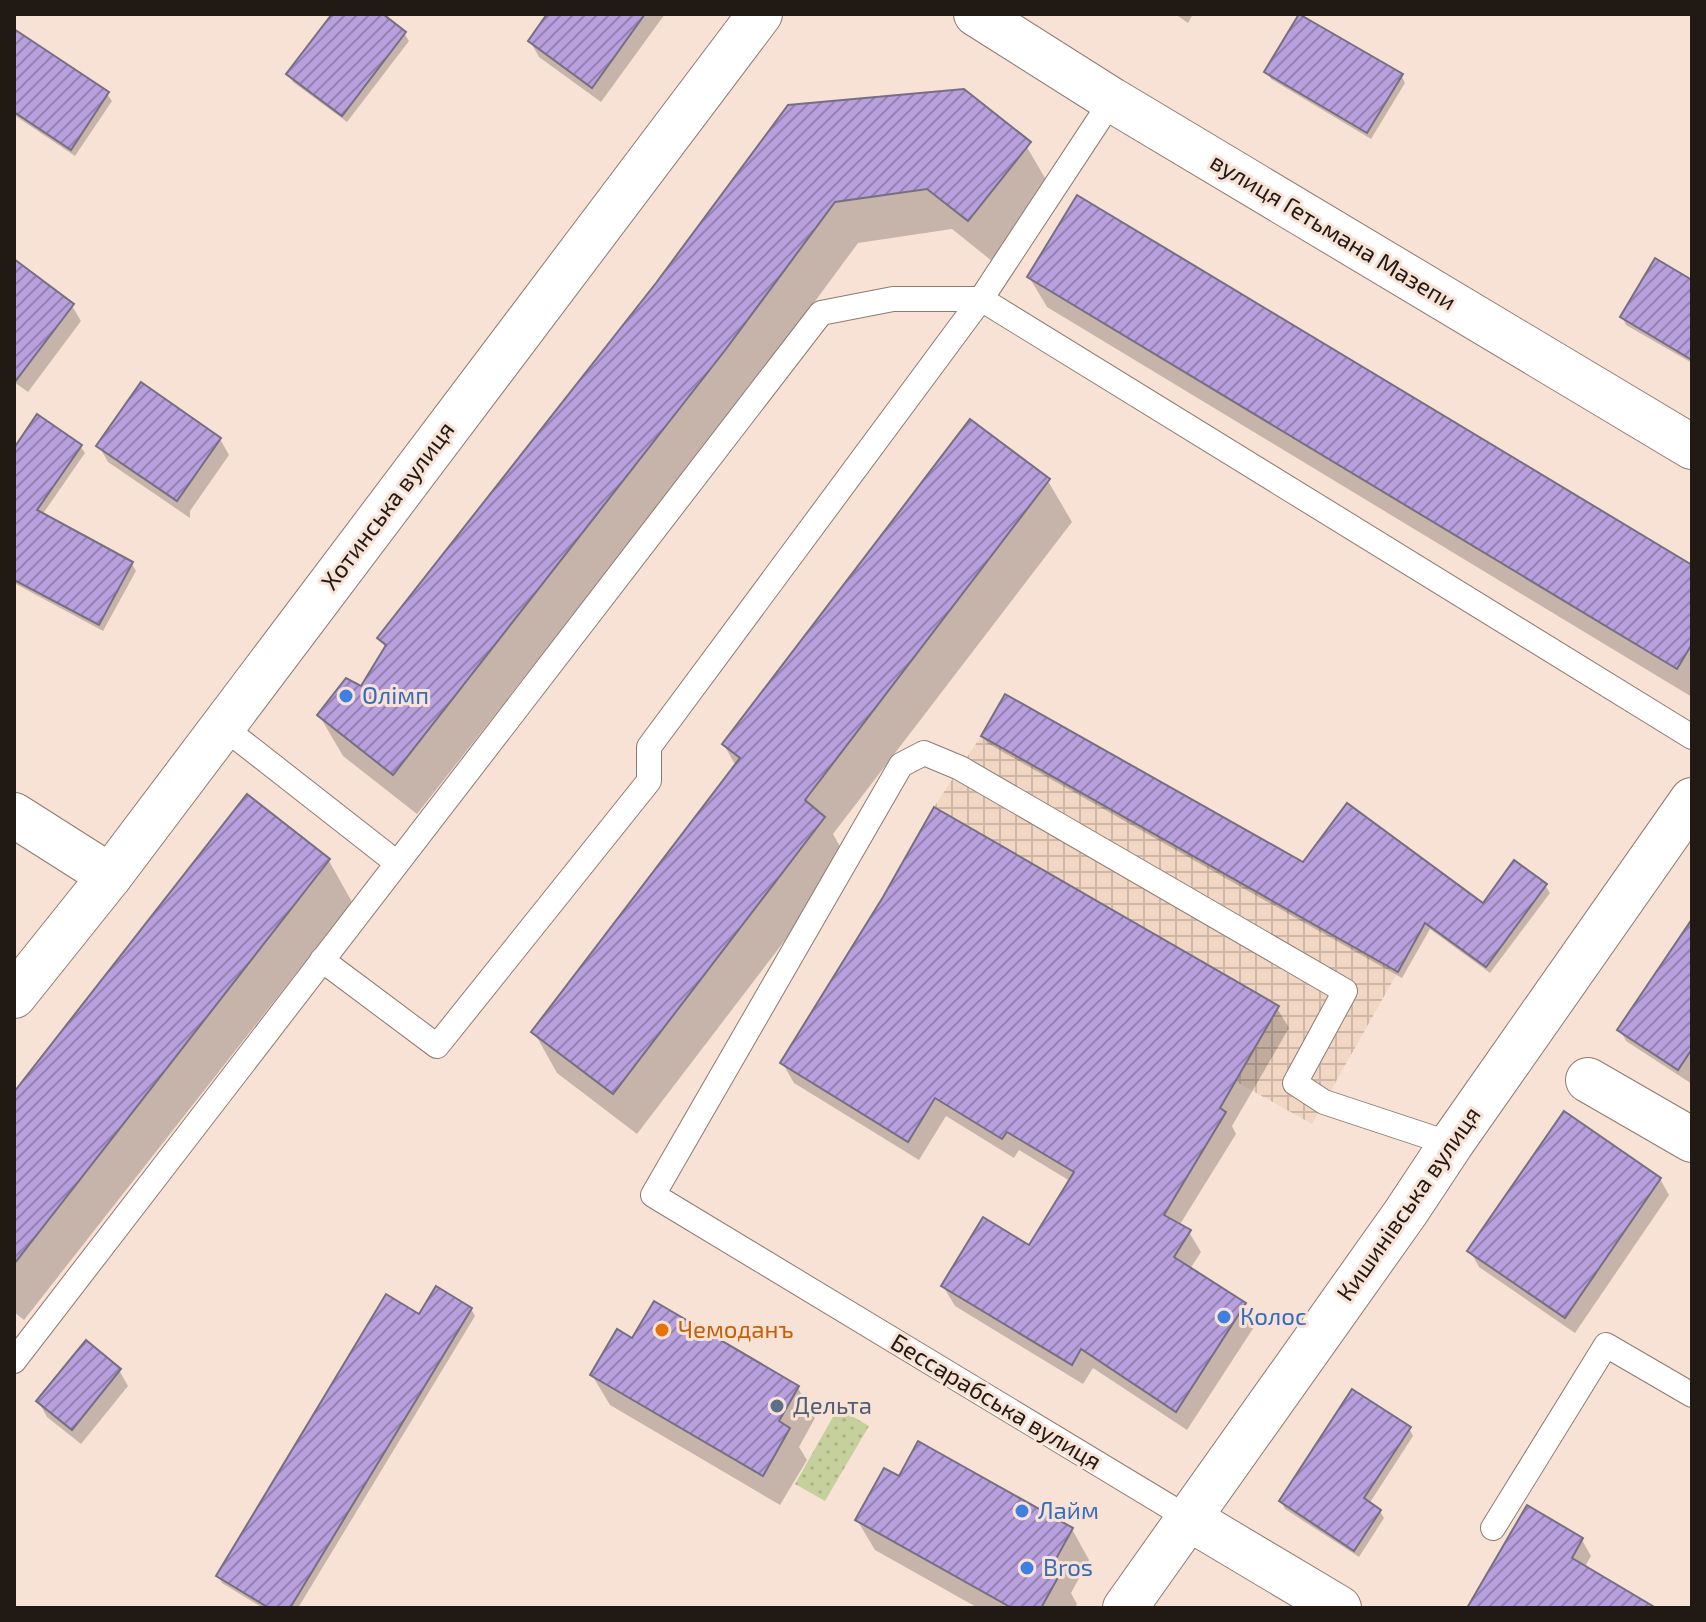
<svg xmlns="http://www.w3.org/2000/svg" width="1706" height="1622" font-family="'Exo 2',sans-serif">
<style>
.industrial{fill:url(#industrial-grid)}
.park{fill:url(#park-dots)}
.shadow{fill:#0003}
.building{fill:url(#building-hatch);stroke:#766f82;stroke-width:2}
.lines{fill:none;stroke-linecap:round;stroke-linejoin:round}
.service-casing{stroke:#8e7b70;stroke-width:26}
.minor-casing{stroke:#8e7b70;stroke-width:46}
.tertiary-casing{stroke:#8e7b70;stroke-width:46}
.service{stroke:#fff;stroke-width:24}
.minor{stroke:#fff;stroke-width:44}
.tertiary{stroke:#fff;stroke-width:44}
.shop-dot{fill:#3f7fe0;stroke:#f8e2d5;stroke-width:3}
.food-dot{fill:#e8710a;stroke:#f8e2d5;stroke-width:3}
.service-dot{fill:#5c6f8a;stroke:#f8e2d5;stroke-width:3}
.labels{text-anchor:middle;stroke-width:6;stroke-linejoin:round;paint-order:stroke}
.street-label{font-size:24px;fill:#201914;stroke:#f8e2d5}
.shop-label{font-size:24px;fill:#366cbe;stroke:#f8e2d5;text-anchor:start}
.food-label{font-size:24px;fill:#c56008;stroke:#f8e2d5;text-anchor:start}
.service-label{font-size:24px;fill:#4e5e75;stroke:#f8e2d5;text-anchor:start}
</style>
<defs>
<pattern id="industrial-grid" width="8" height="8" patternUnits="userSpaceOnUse" patternTransform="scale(2)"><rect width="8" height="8" fill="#f2d6c4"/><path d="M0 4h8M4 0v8" fill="none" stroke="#cfb7a8"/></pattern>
<pattern id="park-dots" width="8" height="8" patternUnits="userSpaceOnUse" patternTransform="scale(2)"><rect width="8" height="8" fill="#c6d09c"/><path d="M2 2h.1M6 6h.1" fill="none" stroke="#aab286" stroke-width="1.8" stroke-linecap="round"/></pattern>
<pattern id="building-hatch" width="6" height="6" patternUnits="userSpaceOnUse" patternTransform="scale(2)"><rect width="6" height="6" fill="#b89fdd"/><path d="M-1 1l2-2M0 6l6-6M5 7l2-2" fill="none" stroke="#9581b2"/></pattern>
</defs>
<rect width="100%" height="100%" fill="#f8e2d5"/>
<path class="industrial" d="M1005,694L1422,929L1312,1124L1235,1081L934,807L981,736Z"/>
<path class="park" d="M838,1408L869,1426L825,1501L795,1484Z"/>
<g class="shadow">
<path d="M334,14H379L404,33L409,41L347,122L293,82L288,74Z"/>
<path d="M550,14H665L601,102L539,57L530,41Z"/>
<path d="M1175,14H1193L1188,23Z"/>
<path d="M14,34L107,94L112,101L75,156L14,115Z"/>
<path d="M1267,72L1401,75L1405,83L1371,139L1271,79Z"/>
<path d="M790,107L1021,137L1045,178V193L992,261L952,229L858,243L749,391L417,814L343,756L319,715L362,688L386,649L380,638L657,285Z"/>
<path d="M14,262L72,306L81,321L28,392L14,382Z"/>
<path d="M1029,277L1692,568V697L1047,307Z"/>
<path d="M1692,282V363L1626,325L1622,317Z"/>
<path d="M220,439L229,455L190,511V518L108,462L99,446Z"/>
<path d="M80,446L85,453L42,515L132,564L136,571L103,631L14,583V452Z"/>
<path d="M1048,481L1072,522L833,834L847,859L637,1134L557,1073L534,1032L736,766L724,745Z"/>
<path d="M983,736L1304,865L1483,906L1545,885L1550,893L1490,973L1430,929L1402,978L987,743Z"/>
<path d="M329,861L352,902L24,1320L14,1312V1095Z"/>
<path d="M1692,928V1084L1626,1041L1620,1030Z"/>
<path d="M1277,1008L1289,1028L1232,1126L1236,1134L1179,1226L1189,1232L1201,1252L1190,1269L1245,1304L1256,1324L1187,1430L1093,1368L1083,1384L955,1306L943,1286L1030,1248L1070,1181L1019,1150L1014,1158L946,1116L919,1160L794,1083L783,1064Z"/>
<path d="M1660,1179L1669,1195L1575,1333L1479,1267L1470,1251Z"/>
<path d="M471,1309L475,1316L298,1608H263L222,1583L218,1576L420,1316Z"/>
<path d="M633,1341L798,1388L815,1418L799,1447L807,1460L780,1505L610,1405L592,1375Z"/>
<path d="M119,1370L128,1386L81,1444L47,1417L38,1401Z"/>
<path d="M1409,1428L1413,1436L1369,1504L1380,1511L1384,1518L1359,1557L1285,1509L1281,1501Z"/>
<path d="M900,1479L1072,1529L1089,1560L1071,1593L1077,1604L1075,1608H978L875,1550L857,1520Z"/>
<path d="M1582,1540L1591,1556L1584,1568L1652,1608H1469Z"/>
</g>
<g class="building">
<path d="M332,14H383L406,32L342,116L286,74Z"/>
<path d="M547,14H645L592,88L528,41Z"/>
<path d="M1299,14L1403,74L1367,133L1264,72Z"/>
<path d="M14,29L109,92L71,150L14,112Z"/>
<path d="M964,89L1031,142L968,221L927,189L835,202L726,349L393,775L317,715L346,678L361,686L386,645L377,638L656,283L788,105Z"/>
<path d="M1077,195L1692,565V644L1677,669L1027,277Z"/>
<path d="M1655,258L1692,280V360L1620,317Z"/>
<path d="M14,259L74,304L14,383Z"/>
<path d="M141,382L221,438L177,501L96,446Z"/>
<path d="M37,414L82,445L37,510L133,562L99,625L14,580V448Z"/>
<path d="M970,419L1050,479L805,800L825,817L613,1094L531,1032L740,758L722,744Z"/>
<path d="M1005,694L1303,862L1347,803L1483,903L1514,860L1547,884L1486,967L1425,923L1398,972L981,736Z"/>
<path d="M247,794L330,859L14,1264V1092Z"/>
<path d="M934,807L1279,1006L1220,1108L1226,1112L1164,1215L1191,1230L1174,1257L1246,1303L1176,1412L1081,1349L1072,1365L941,1286L983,1217L1029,1245L1074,1172L1007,1132L1002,1139L935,1098L908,1142L780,1063L883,897Z"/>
<path d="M1692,919V1049L1678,1070L1617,1030Z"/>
<path d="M1564,1111L1661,1178L1565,1318L1467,1251Z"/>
<path d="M436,1286L472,1308L290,1608H269L216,1576L386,1294L419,1314Z"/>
<path d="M654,1301L799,1386L779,1421L790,1428L763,1476L590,1375L617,1329L632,1338Z"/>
<path d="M86,1340L121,1369L72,1430L36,1401Z"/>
<path d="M1352,1389L1411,1427L1364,1498L1381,1510L1354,1551L1279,1501Z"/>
<path d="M918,1441L1073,1528L1052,1566L1061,1572L1041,1608H1012L855,1520L884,1468L899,1476Z"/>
<path d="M1527,1505L1583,1538L1572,1558L1656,1608H1467Z"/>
</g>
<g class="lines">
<defs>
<g id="service">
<path d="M222,726L397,863"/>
<path d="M322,960L437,1046L649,781V747L981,299L1112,100"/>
<path d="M14,1361L821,313L893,299H981L1692,737"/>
<path d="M1188,1518L653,1195L901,765L924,753L960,768L1345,991L1295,1083L1324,1102L1451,1144"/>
<path d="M1493,1528L1606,1345L1692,1395"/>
</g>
<g id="minor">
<path d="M976,14L1112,100L1692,447"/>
<path d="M14,815L110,876"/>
<path d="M14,996L110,876L760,14"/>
<path d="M1588,1080L1692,1140"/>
<path d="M1188,1518L1339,1608"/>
</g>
<path id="tertiary" d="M1125,1608L1406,1212L1451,1144L1692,800"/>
</defs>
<use href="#service" class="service-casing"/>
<use href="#minor" class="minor-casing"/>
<use href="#tertiary" class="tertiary-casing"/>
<use href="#service" class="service"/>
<use href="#minor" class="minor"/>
<use href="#tertiary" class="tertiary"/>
</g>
<g class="shop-dot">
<circle cx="346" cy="696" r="8"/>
<circle cx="1224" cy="1317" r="8"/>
<circle cx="1022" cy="1511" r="8"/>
<circle cx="1027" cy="1568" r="8"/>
</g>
<circle class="food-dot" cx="662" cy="1330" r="8"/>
<circle class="service-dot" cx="777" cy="1406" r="8"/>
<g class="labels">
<g class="street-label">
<text transform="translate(1333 232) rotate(31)" y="8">вулиця Гетьмана Мазепи</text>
<text transform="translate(388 506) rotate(-53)" y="8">Хотинська вулиця</text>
<text transform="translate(1409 1204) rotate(-55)" y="8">Кишинівська вулиця</text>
<text transform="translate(996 1402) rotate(31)" y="8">Бессарабська вулиця</text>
</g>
<g class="shop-label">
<text x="362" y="704">Олімп</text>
<text x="1240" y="1325">Колос</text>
<text x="1038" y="1519">Лайм</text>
<text x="1043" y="1576">Bros</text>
</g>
<g class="food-label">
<text x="678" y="1338">Чемоданъ</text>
</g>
<g class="service-label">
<text x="793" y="1414">Дельта</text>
</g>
</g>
<rect width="1706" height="1622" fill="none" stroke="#201914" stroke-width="32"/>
</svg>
